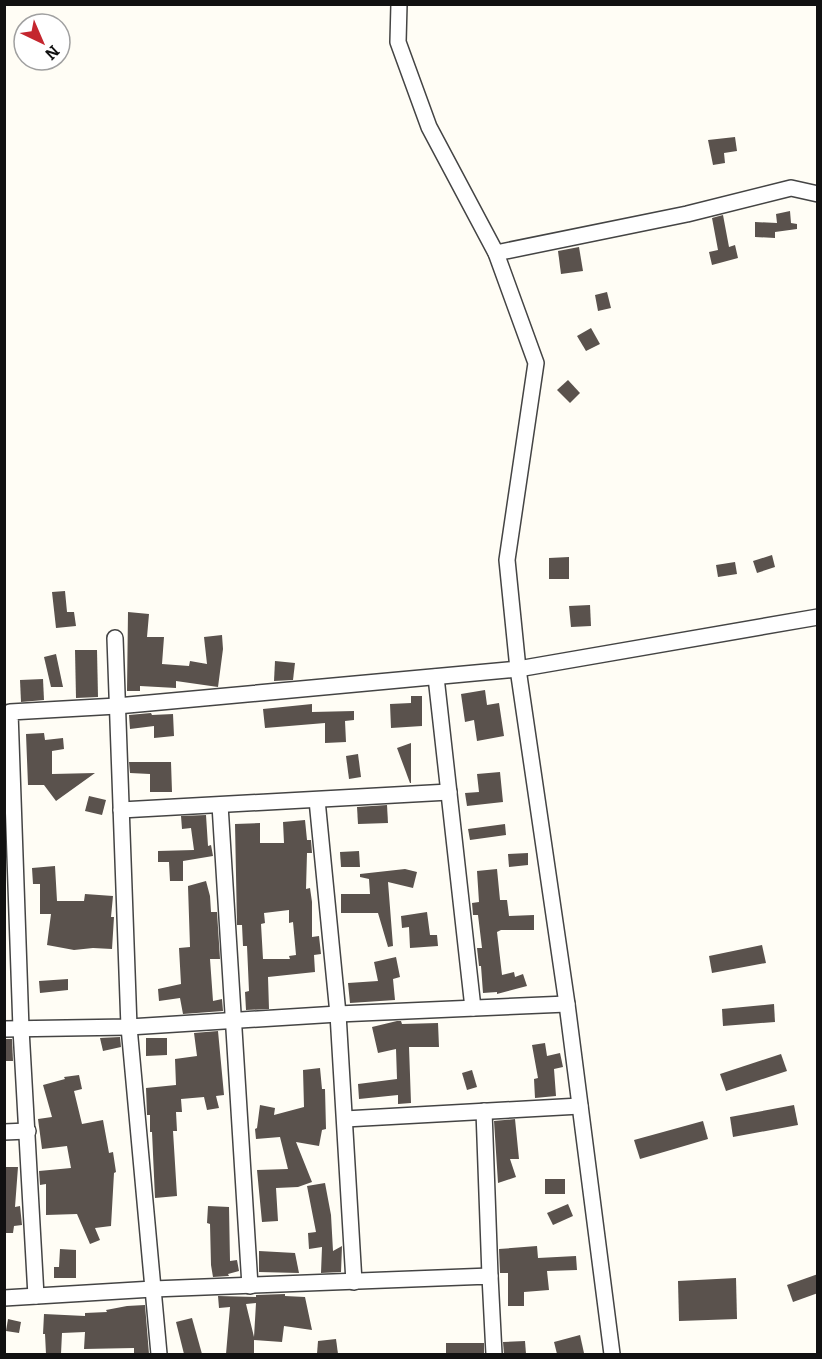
<svg xmlns="http://www.w3.org/2000/svg" width="822" height="1359" font-family="Bitter,serif">
<style>
.building{fill:#5a524d;fill-rule:evenodd}
.lines{fill:none;stroke-linecap:round;stroke-linejoin:round}
.minor-casing{stroke:#444;stroke-width:18}
.minor{stroke:#fff;stroke-width:15}
</style>
<rect width="100%" height="100%" fill="#fffdf5"/>
<g class="building">
<path d="M735,137L737,151L724,153L725,163L713,165L708,140Z"/>
<path d="M790,211L791,223L797,224V229L775,232V238L755,237V222L777,223L776,214Z"/>
<path d="M723,215L729,247L735,245L738,258L712,265L709,252L718,250L712,218Z"/>
<path d="M579,247L583,271L561,274L558,251Z"/>
<path d="M607,292L611,308L598,311L595,295Z"/>
<path d="M591,328L600,344L586,351L577,336Z"/>
<path d="M568,380L580,393L570,403L557,390Z"/>
<path d="M772,555L775,567L757,573L753,561Z"/>
<path d="M569,557V579H549V558Z"/>
<path d="M735,562L737,574L718,577L716,565Z"/>
<path d="M65,591L67,612H74L76,626L56,628L52,592Z"/>
<path d="M590,605L591,626L571,627L569,606Z"/>
<path d="M128,612L149,614L147,637H164L162,664L189,666L190,661L207,664L204,637L222,635L223,649L218,687L176,681V688L140,686V691H127Z"/>
<path d="M75,650H97L98,697L76,698Z"/>
<path d="M56,654L63,687H51L44,657Z"/>
<path d="M275,661L295,663L293,680L274,681Z"/>
<path d="M43,679L44,700L21,702L20,680Z"/>
<path d="M485,690L487,705L499,703L504,736L477,741L474,720L465,722L461,694Z"/>
<path d="M411,696H422V726L391,728L390,704L411,703Z"/>
<path d="M312,704V712L354,711V720L345,721L346,742L325,743V723L265,728L263,709Z"/>
<path d="M151,713L152,715L173,714L174,736L154,738V726L130,729L129,715Z"/>
<path d="M44,733L45,740L63,738L64,749L52,751V774L95,773L56,801L44,785H28L26,734Z"/>
<path d="M411,743V783H410L397,748Z"/>
<path d="M358,754L361,777L349,779L346,756Z"/>
<path d="M129,762H171L172,792H150V774L130,773Z"/>
<path d="M500,772L503,802L467,806L465,793L479,792L477,774Z"/>
<path d="M89,796L106,800L102,815L85,811Z"/>
<path d="M387,805L388,823L358,824L357,807Z"/>
<path d="M206,815L208,846L211,845L213,856L183,861V881H170L169,862H158V851L194,850L191,828L182,829L181,816Z"/>
<path d="M305,820L307,840H311L312,853H307L306,889L310,888L312,902V937L319,936L321,954L314,955L315,972L268,977L269,1009L246,1010L245,992L249,991L247,946H243L242,925H237L235,824L260,823V843H284L283,822ZM289,910V923L293,922L296,955L289,956L290,959H263L261,924L265,923L264,913Z"/>
<path d="M505,824L506,835L470,840L468,829Z"/>
<path d="M359,851L360,867H341L340,852Z"/>
<path d="M528,853V865L509,867L508,854Z"/>
<path d="M55,866L57,901H84L85,894L113,896L111,917H114L112,949L93,948L74,950L47,945L51,914H40V884H33L32,868Z"/>
<path d="M405,869L417,872L413,888L388,882L393,946L388,947L378,913H341V894H370L369,879L360,877V874Z"/>
<path d="M497,869L500,900H507L509,916L534,915V930H501L497,932L502,975L514,972L515,977L523,974L527,986L497,994V992L483,993L481,966H479L477,948H482L478,915H473L472,903L479,902L477,871Z"/>
<path d="M206,881L210,896L211,912H217L220,959H210L213,1001L222,999L223,1011L183,1014L180,998L159,1001L158,989L181,984L179,948L190,947L188,886Z"/>
<path d="M427,912L430,935H437L438,946L410,948L409,927L402,928L401,916Z"/>
<path d="M762,945L766,963L712,973L709,956Z"/>
<path d="M396,957L400,977L393,979L395,1000L350,1003L348,983L378,981L374,962Z"/>
<path d="M68,979V990L40,993L39,981Z"/>
<path d="M774,1004L775,1022L723,1026L722,1009Z"/>
<path d="M397,1021H401L402,1024L438,1023L439,1047H409L411,1103L398,1104V1095L359,1099L358,1084L397,1079L396,1049L378,1053L372,1027Z"/>
<path d="M218,1031L224,1095L216,1096L219,1108L207,1110L204,1097L181,1099L182,1112H176L177,1131H173L177,1196L155,1198L152,1132H150V1115H147L146,1088L176,1085L175,1059L197,1056L194,1033Z"/>
<path d="M120,1037L121,1047L103,1051L100,1038Z"/>
<path d="M146,1038H167V1055L146,1056Z"/>
<path d="M4,1039H12L13,1061H4Z"/>
<path d="M545,1043L547,1056L560,1053L563,1067L554,1069L556,1096L535,1098L534,1079L538,1078L532,1045Z"/>
<path d="M781,1054L787,1071L726,1091L720,1074Z"/>
<path d="M320,1068L322,1089H325L326,1129L322,1130L319,1146L296,1142L312,1182L298,1187L276,1188L278,1221L262,1222L257,1170L288,1169L280,1137L256,1139L255,1129L257,1128L260,1105L275,1108L274,1115L304,1107L303,1070Z"/>
<path d="M472,1070L477,1087L467,1090L462,1073Z"/>
<path d="M79,1075L82,1089L74,1091L82,1124L103,1120L109,1153L113,1152L116,1172L114,1173L111,1226L95,1228L100,1240L90,1244L77,1214L46,1215V1184L40,1185L39,1171L71,1168L67,1146L42,1149L38,1119L52,1117L43,1085L65,1079L64,1077Z"/>
<path d="M794,1105L798,1125L733,1137L730,1117Z"/>
<path d="M515,1119L519,1159H510L516,1177L498,1183L494,1121Z"/>
<path d="M703,1121L708,1139L640,1159L634,1140Z"/>
<path d="M4,1167H18L15,1207L20,1206L22,1225L14,1226L13,1233H4Z"/>
<rect x="545" y="1179" width="20" height="15"/>
<path d="M325,1183L331,1215L333,1251L342,1246L341,1272L321,1273L322,1247L309,1249L308,1233L316,1232L307,1186Z"/>
<path d="M568,1204L573,1216L553,1225L547,1213Z"/>
<path d="M208,1206L229,1207L230,1261L237,1260L239,1271L228,1274L229,1276L213,1277L211,1265L210,1224L207,1223Z"/>
<path d="M537,1246L538,1258L576,1256L577,1270L547,1271L549,1290L524,1292V1306H508V1273H500L499,1249Z"/>
<path d="M60,1249L76,1250V1278H54V1267H59Z"/>
<path d="M259,1251L295,1253L299,1273L259,1272Z"/>
<path d="M818,1274V1293L793,1302L787,1285Z"/>
<path d="M736,1278L737,1319L679,1321L678,1281Z"/>
<path d="M285,1294V1296L305,1297L312,1330L284,1326L282,1342L254,1340V1354H226L230,1307L219,1308L218,1296L256,1297V1295ZM256,1303L254,1337L246,1304Z"/>
<path d="M145,1305L149,1354H134V1348L84,1349L85,1332L62,1333L61,1354H46L45,1334H43L44,1314L85,1316V1313L107,1312L106,1310L127,1306Z"/>
<path d="M192,1318L202,1354H184L176,1322Z"/>
<path d="M8,1319L21,1322L19,1333L6,1331Z"/>
<path d="M580,1335L584,1353L557,1354L554,1342Z"/>
<path d="M336,1339L338,1354H317L318,1341Z"/>
<path d="M525,1341L526,1354H504L503,1342Z"/>
<rect x="446" y="1343" width="38" height="11"/>
</g>
<g class="lines">
<defs>
<g id="minor">
<path d="M399,4L398,42L429,127L496,253L536,363L507,560L518,669L567,1004L612,1354"/>
<path d="M496,253L687,214L791,188L818,194"/>
<path d="M115,638L129,1027L159,1354"/>
<path d="M436,677L473,1008"/>
<path d="M317,800L338,1014L354,1282"/>
<path d="M220,805L250,1286"/>
<path d="M121,810L449,792"/>
<path d="M4,1029L129,1027L338,1014L567,1004"/>
<path d="M484,1111L490,1276"/>
<path d="M345,1119L580,1106"/>
<path d="M4,1132L28,1131"/>
<path d="M36,1296L21,1029L10,712L117,706L518,669L818,617"/>
<path d="M4,1298L153,1289L490,1276L494,1354"/>
</g>
</defs>
<use href="#minor" class="minor-casing"/>
<use href="#minor" class="minor"/>
</g>
<rect width="822" height="1359" fill="none" stroke="#111111" stroke-width="12"/>
<g transform="translate(42 42) rotate(136)"><circle r="28" fill="#ffffff" stroke="#a0a0a0" stroke-width="1.5"/>
<path d="M0-4.5L10 22L0 15L-10 22Z" fill="#c4262e"/>
<text y="-9" font-size="16" font-weight="bold" text-anchor="middle" fill="#111111">N</text>
</g>
</svg>
